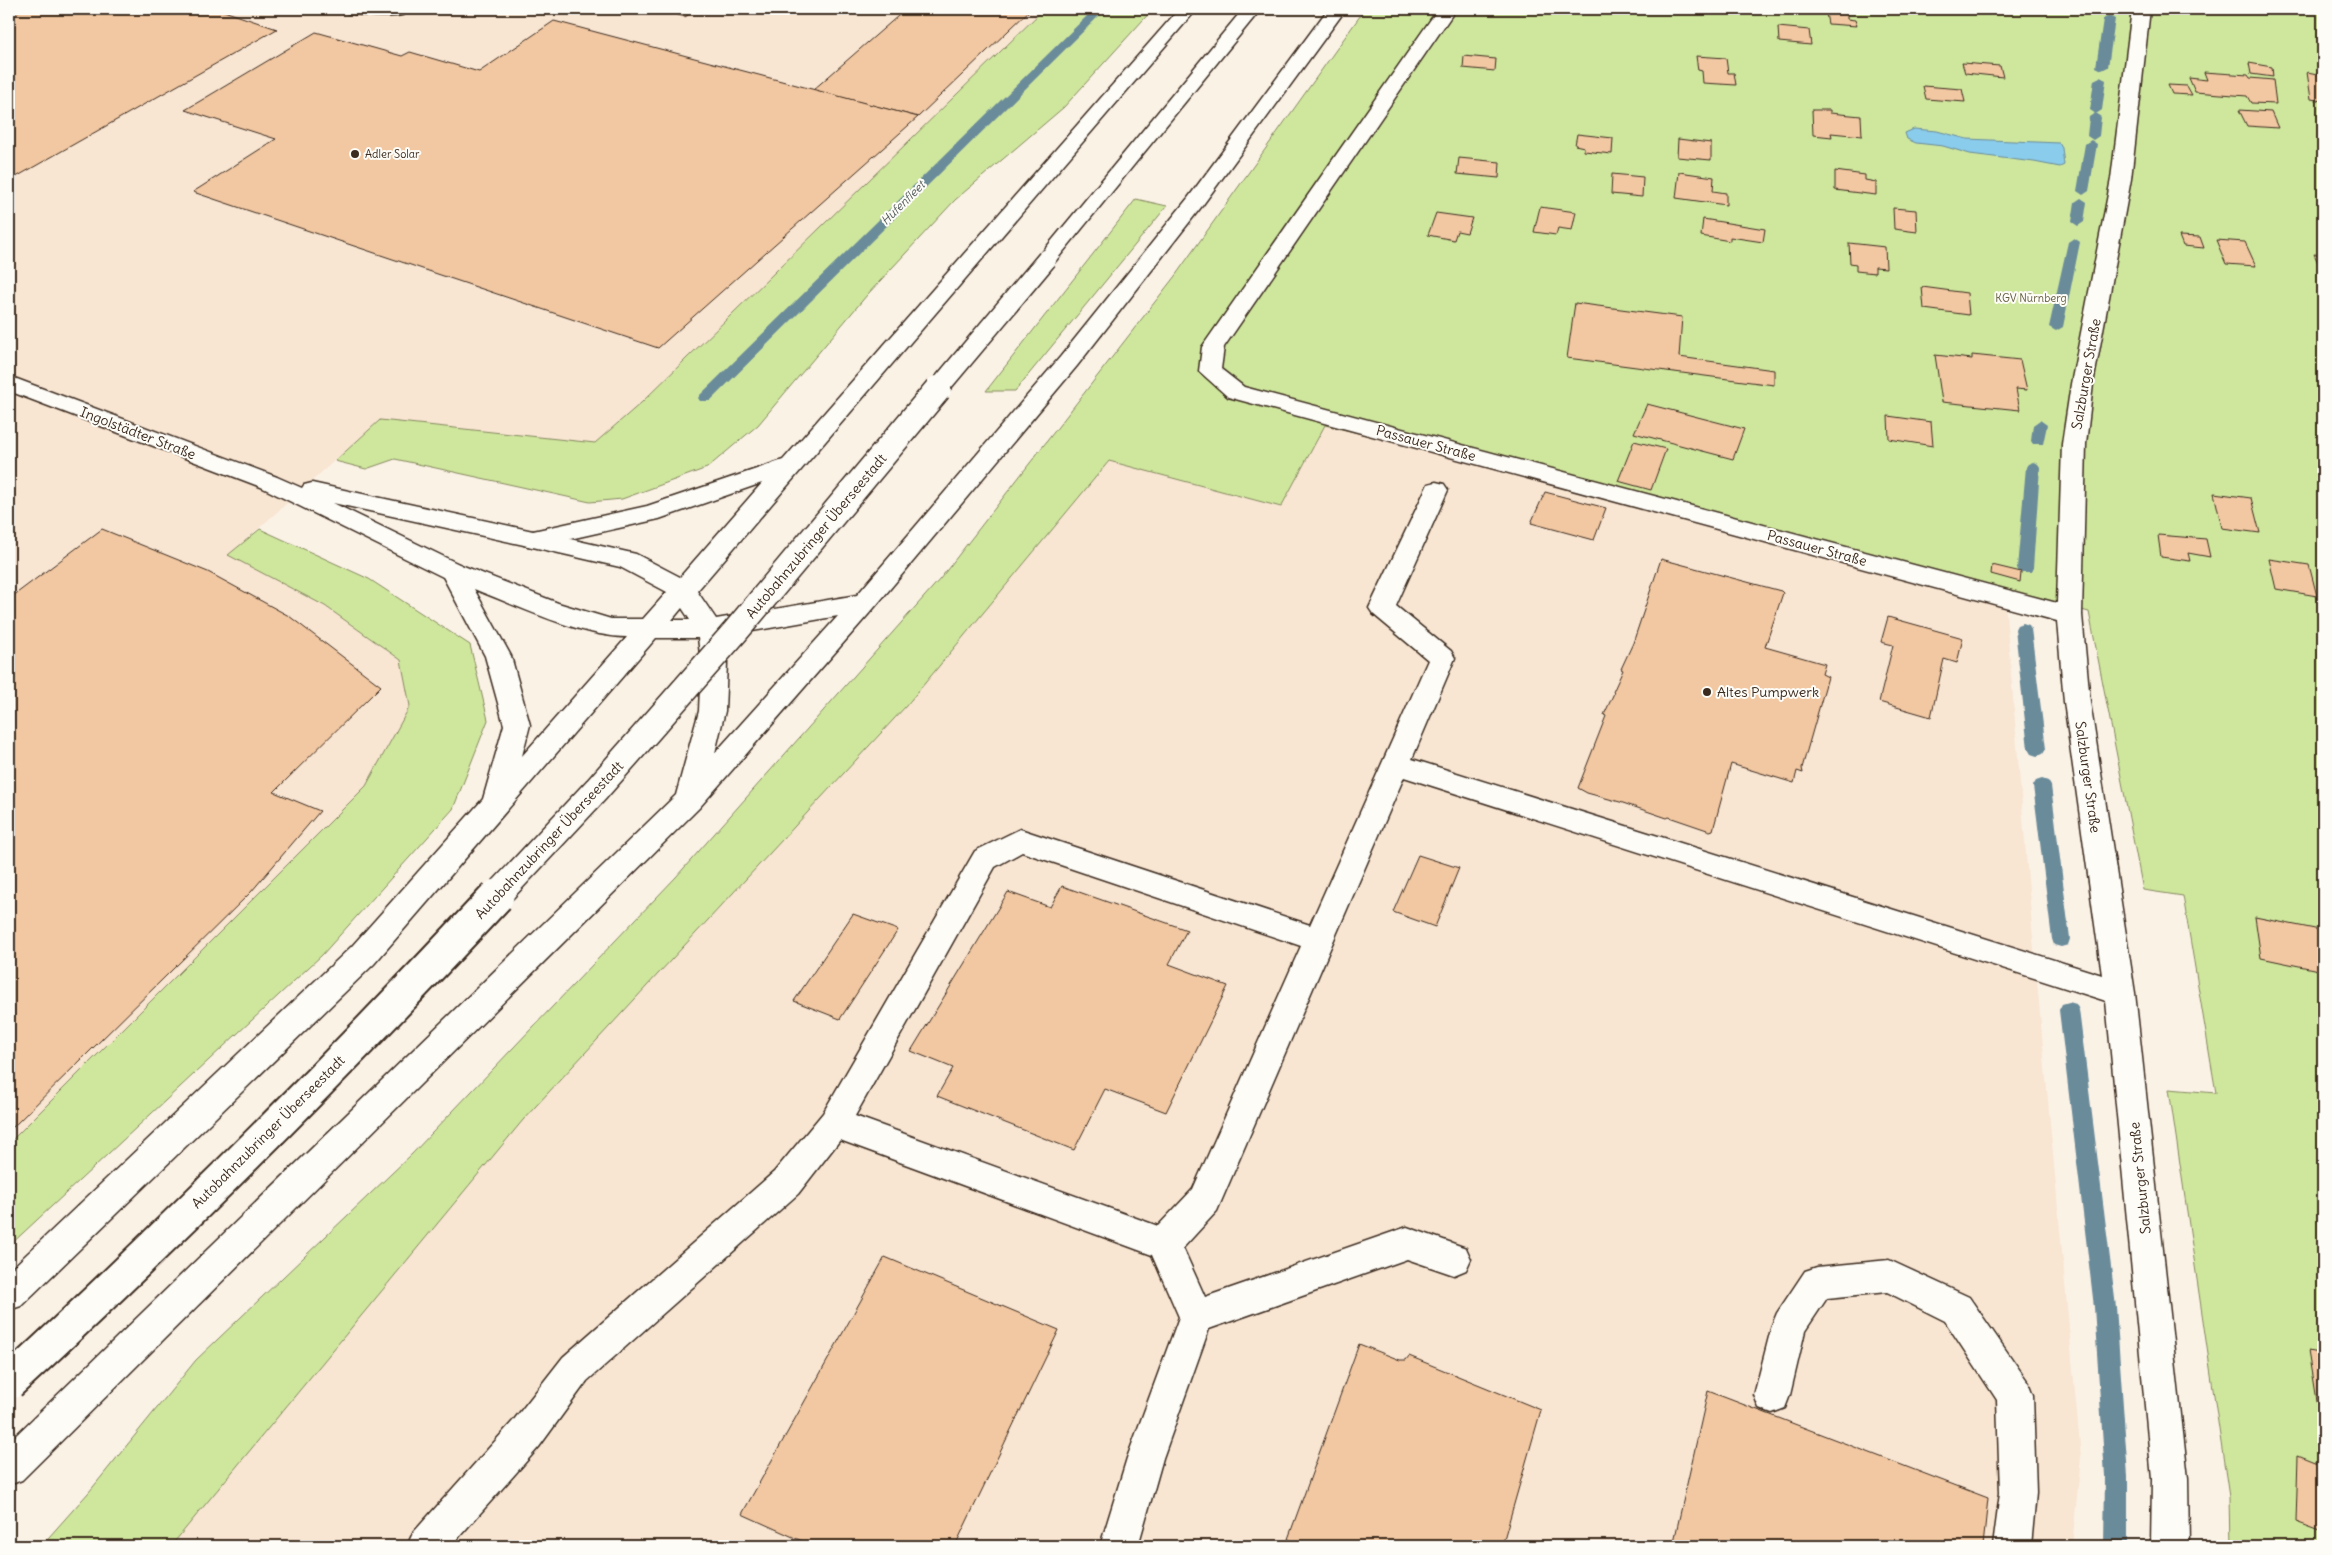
<svg xmlns="http://www.w3.org/2000/svg" width="2332" height="1555" font-family="Delius,sans-serif">
<style>
.built{fill:#f8e5d2}
.green{fill:#cfe79d;stroke:#85885e}
.water{fill:#8accec;stroke:#6a8b9a}
.lines{fill:none;stroke-linecap:round;stroke-linejoin:round}
.stream{fill:#6a8b9a;fill-rule:evenodd}
.building{fill:#f2c8a2;stroke:#3b2a1e}
.minor-casing{stroke:#3b2a1e;stroke-width:3}
.highway-casing{stroke:#3b2a1e;stroke-width:3}
.minor{fill:#fdfcf7;fill-rule:evenodd}
.highway{fill:#fdfcf7;fill-rule:evenodd}
.highway-bridge-far2-casing{stroke:#3b2a1e;stroke-width:22;stroke-linecap:butt}
.highway-bridge-far1-casing{stroke:#3b2a1e;stroke-width:29;stroke-linecap:butt}
.highway-bridge-casing{stroke:#3b2a1e;stroke-width:37;stroke-linecap:butt}
.highway-bridge-far2{stroke:#fdfcf7;stroke-width:19}
.highway-bridge-far1{stroke:#fdfcf7;stroke-width:26}
.highway-bridge{stroke:#fdfcf7;stroke-width:33}
.poi-dot{fill:#3b2a1e;stroke:#fdfcf7;stroke-width:2}
.labels{text-anchor:middle;stroke-width:4;stroke-linejoin:round;paint-order:stroke}
.far-poi-label{font-size:11px;fill:#3b2a1e;stroke:#fdfcf7;text-anchor:start}
.far-park-label{font-size:11px;fill:#60593e;stroke:#fdfcf7}
.far-water-label{font-size:12px;font-style:italic;fill:#535b5c;stroke:#fdfcf7}
.street-label{font-size:14px;fill:#3b2a1e;stroke:#fdfcf7}
.poi-label{font-size:14px;fill:#3b2a1e;stroke:#fdfcf7;text-anchor:start}
</style>
<rect width="100%" height="100%" fill="#fbf2e6"/>
<filter id="ink" filterUnits="userSpaceOnUse"><feTurbulence type="fractalNoise" baseFrequency=".02" numOctaves="2"/><feDisplacementMap in="SourceGraphic" scale="10" xChannelSelector="R" yChannelSelector="G"/><feConvolveMatrix kernelMatrix="1 2 1 2 8 2 1 2 1" color-interpolation-filters="sRGB"/></filter>
<g filter="url(#ink)">
<g class="built">
<path d="M9,9H1044L641,403L595,443L380,420L229,555L325,606L401,660L410,706L366,786L9,1143Z"/>
<path d="M1325,425L2004,589L2032,927L2081,1457L2072,1546H171L523,1120L906,706L1109,461L1281,507Z"/>
</g>
<g class="green">
<path d="M1044,9H1153L1064,107L955,200L867,295L758,425L707,468L622,499L590,502L395,459L366,469L335,461L380,420L595,443L641,403Z"/>
<path d="M1365,9H2323V1546H2230L2229,1497L2169,1089L2216,1093L2183,896L2143,890L2089,612L2004,589L1325,425L1281,507L1109,461L906,706L523,1120L171,1546H41L89,1492L196,1360L412,1154L676,877L940,579L1175,276Z"/>
<path d="M1136,199L1167,206L1015,391H986Z"/>
<path d="M260,529L369,579L470,645L488,720L453,809L322,955L9,1246V1143L366,786L410,706L401,660L325,606L228,555Z"/>
</g>
<path class="water" d="M1914,129L1937,131L1967,139L2059,143L2062,148L2064,165L2060,167L2034,162L1970,154L1943,146L1916,143L1907,139L1905,133Z"/>
<g class="lines">
<g class="stream">
<path d="M1094,9H1106L710,401H700L698,398L700,395Z"/>
<path d="M2109,16L2115,19L2108,67L2102,70L2096,67L2103,19Z"/>
<path d="M2100,77L2106,80L2102,110L2096,114L2090,110L2094,80Z"/>
<path d="M2095,113L2101,117L2099,136L2093,140L2087,136L2089,117Z"/>
<path d="M2091,140L2097,144L2089,191L2083,195L2077,191L2085,144Z"/>
<path d="M2081,198L2087,202L2084,222L2078,226L2072,222L2075,202Z"/>
<path d="M2074,238L2080,242L2063,327L2056,331L2049,327L2068,242Z"/>
<path d="M2040,420L2047,425L2043,444H2033L2031,441L2033,425Z"/>
<path d="M2033,462L2038,464L2040,467L2033,568L2031,572H2019L2017,568L2026,467L2028,464Z"/>
<path d="M2023,623L2029,625L2031,629L2046,749L2043,754L2037,756L2031,754L2028,749L2015,629L2017,625Z"/>
<path d="M2042,779L2048,781L2051,786L2070,939L2068,945L2061,947L2054,945L2052,939L2033,786L2036,781Z"/>
<path d="M2069,1002L2076,1004L2079,1010L2116,1307L2128,1476V1546H2104L2105,1476L2094,1307L2059,1010L2062,1004Z"/>
</g>
</g>
<g class="building">
<path d="M23,9H218L277,29L9,181V16Z"/>
<path d="M658,9H697L685,17Z"/>
<path d="M906,9H1031L918,117L813,90Z"/>
<path d="M1826,13L1847,14V19L1855,20L1857,26L1828,24Z"/>
<path d="M554,21L918,117L658,348L193,192L276,139L185,110L316,32L402,56L410,52L479,72Z"/>
<path d="M1778,27L1809,30L1811,45L1779,42Z"/>
<path d="M1464,56L1496,59L1495,71L1463,68Z"/>
<path d="M1696,56L1726,58L1728,73H1734L1736,85L1703,83L1702,71L1698,70Z"/>
<path d="M1962,63L2000,66L2003,77L1965,73Z"/>
<path d="M2249,63L2272,67L2273,77L2251,74Z"/>
<path d="M2204,72L2248,75L2250,78L2273,80L2276,104L2251,103L2247,96L2195,92L2189,78L2207,80Z"/>
<path d="M2307,72L2323,75V101L2311,99Z"/>
<path d="M2168,85L2187,86L2192,95L2172,94Z"/>
<path d="M1923,86L1962,89L1965,102L1926,99Z"/>
<path d="M1812,110H1830V113L1861,116L1862,136L1831,133L1832,137L1813,135Z"/>
<path d="M2239,110L2271,112L2278,128L2247,126Z"/>
<path d="M1577,134L1613,138L1612,154L1584,151V147L1575,145Z"/>
<path d="M1678,139L1711,143V160L1677,157Z"/>
<path d="M1459,158L1500,162L1499,178L1457,174Z"/>
<path d="M1835,171L1865,175V180L1876,182V195L1835,190Z"/>
<path d="M1679,172L1714,177L1713,191L1726,193V205L1676,198Z"/>
<path d="M1612,174L1643,177L1642,197L1611,194Z"/>
<path d="M1540,207L1576,212L1572,230L1558,228L1556,235L1534,232Z"/>
<path d="M1893,208L1916,210L1917,232L1894,229Z"/>
<path d="M1436,213L1472,218L1467,233L1457,231L1454,240L1428,235Z"/>
<path d="M1703,219L1765,229L1763,242L1730,237V241L1701,236Z"/>
<path d="M2179,236L2200,237L2204,248L2183,246Z"/>
<path d="M2216,240L2245,242L2256,266L2226,264Z"/>
<path d="M1849,243L1885,247L1886,268L1875,267V273L1856,271V264L1850,263Z"/>
<path d="M2314,254L2323,255V267H2320Z"/>
<path d="M1922,287L1967,293L1969,315L1924,309Z"/>
<path d="M1575,303L1682,317L1679,357L1774,370V385L1567,358Z"/>
<path d="M1935,355L1972,359V355L2020,360L2027,390L2016,389L2020,410L1942,402Z"/>
<path d="M1647,404L1744,429L1733,459L1634,433Z"/>
<path d="M1888,416L1931,422L1933,446L1889,439Z"/>
<path d="M1634,441L1666,449L1651,490L1618,481Z"/>
<path d="M1545,492L1606,508L1594,540L1531,523Z"/>
<path d="M2214,493L2251,498L2260,533L2222,528Z"/>
<path d="M102,529L208,572L289,616L381,686L274,792L320,811L251,892L9,1131V599Z"/>
<path d="M2158,535L2206,539L2210,557L2188,553L2190,561L2161,557Z"/>
<path d="M1661,559L1781,591L1783,593L1765,647L1825,664L1822,674L1828,677L1802,768L1803,773L1797,771L1794,783L1731,764L1713,830L1710,831L1669,817L1667,818L1620,802L1587,793L1578,788L1606,716L1604,715L1614,693L1613,692L1623,670L1621,669L1633,643Z"/>
<path d="M2269,559L2309,565L2317,596L2276,589Z"/>
<path d="M1992,565L2021,572L2020,582L1991,574Z"/>
<path d="M1888,617L1963,638L1957,663L1944,659L1931,717L1879,702L1893,645L1881,642Z"/>
<path d="M1418,855L1459,868L1435,927L1393,912Z"/>
<path d="M1062,886L1187,930L1169,964L1228,986L1166,1112L1105,1089L1074,1150L937,1096L953,1068L911,1051L1008,892L1050,907Z"/>
<path d="M853,914L898,930L840,1019L794,1001Z"/>
<path d="M2255,917L2320,930L2323,947V971L2261,958Z"/>
<path d="M885,1257L1059,1330L955,1546H813L742,1514Z"/>
<path d="M1359,1344L1400,1360H1406L1409,1356L1541,1410L1502,1546H1305L1288,1539Z"/>
<path d="M2308,1351L2323,1354V1420L2319,1419Z"/>
<path d="M1708,1391L1988,1498L1983,1546H1673Z"/>
<path d="M2298,1455L2323,1465V1533L2296,1523Z"/>
</g>
<g class="lines">
<defs>
<g id="minor">
<path d="M345,9H412C403,21 368,15 354,14L348,13Z"/>
<path d="M1438,9H1456L1224,347L1221,369L1244,387L2057,603L2062,444L2071,384L2111,179L2132,9H2150L2131,179L2093,384L2086,444L2082,615L2090,702L2135,993L2188,1479L2189,1546H2151L2152,1479L2106,1001L1404,777L1217,1211L1183,1248L1205,1297L1407,1227L1466,1248L1471,1259L1466,1270L1454,1275L1407,1259L1209,1329L1163,1458L1138,1546H1100L1127,1458L1179,1317L1152,1255L840,1140L798,1194L587,1381L539,1447L451,1546H407L413,1533L513,1421L563,1357L774,1172L823,1113L975,851L1020,829L1310,925L1428,660L1373,614L1369,608L1428,484L1436,482L1444,484L1448,490L1396,606L1451,651L1455,658L1412,759L2102,975L2064,702L2057,621L1228,397L1199,371L1202,347ZM1022,852L1301,946L1193,1189L1158,1226L855,1116L995,867Z"/>
<path d="M9,376L277,477L302,488L304,485L312,483L533,531L542,533L545,539L542,545L533,547L333,503L461,565L464,571L461,577L452,580L443,577L261,487L9,391Z"/>
<path d="M1889,1260L1969,1297L2028,1382L2033,1395L2036,1493L2031,1546H1993L2000,1493L1997,1400L1945,1321L1887,1292L1827,1298L1805,1331L1790,1395L1785,1408L1772,1413L1759,1408L1754,1395L1772,1325L1777,1313L1805,1271L1817,1267Z"/>
</g>
<g id="highway">
<path d="M1179,9H1197L697,591L716,619L857,595L1061,356L1188,198L1328,9H1346L1202,206L1077,366L874,608L699,808L22,1480L9,1485V1442L676,795L699,711L701,663L698,638H656L374,964L21,1306L9,1310V1271L352,946L483,799L504,725L485,656L440,571L443,565L452,562L461,565L558,603L611,619H643L667,592L620,567L524,545L521,539L524,533L647,506L783,460ZM762,483L680,577L636,554L570,539L659,519ZM474,589C517,606 583,637 627,637L522,756L530,725L511,656ZM682,608L690,620H672ZM838,616L715,753L725,711L727,663L724,636Z"/>
<path d="M1243,9H1261L1054,263L1047,265L1040,263L1037,259L1040,255Z"/>
</g>
</defs>
<use href="#minor" class="minor-casing"/>
<use href="#highway" class="highway-casing"/>
<use href="#minor" class="minor"/>
<use href="#highway" class="highway"/>
<defs>
<path id="highway-bridge-far2" d="M937,390L1047,259"/>
<path id="highway-bridge-far1" d="M496,897L597,789L735,632L938,389"/>
<path id="highway-bridge" d="M9,1383C178,1227 340,1064 497,896"/>
</defs>
<use href="#highway-bridge-far2" class="highway-bridge-far2-casing"/>
<use href="#highway-bridge-far1" class="highway-bridge-far1-casing"/>
<use href="#highway-bridge" class="highway-bridge-casing"/>
<use href="#highway-bridge-far2" class="highway-bridge-far2"/>
<use href="#highway-bridge-far1" class="highway-bridge-far1"/>
<use href="#highway-bridge" class="highway-bridge"/>
</g>
</g>
<g class="poi-dot">
<circle cx="355" cy="154" r="5"/>
<circle cx="1707" cy="692" r="5"/>
</g>
<g class="labels">
<g class="far-poi-label">
<text x="365" y="158">Adler Solar</text>
</g>
<g class="far-park-label">
<text x="2031" y="302">KGV Nürnberg</text>
</g>
<g class="far-water-label">
<text transform="translate(903 203) rotate(-45)" y="4">Hufenfleet</text>
</g>
<g class="street-label">
<text transform="translate(2086 374) rotate(-80)" y="5">Salzburger Straße</text>
<text transform="translate(138 433) rotate(21)" y="5">Ingolstädter Straße</text>
<text transform="translate(1426 443) rotate(15)" y="5">Passauer Straße</text>
<text transform="translate(816 536) rotate(-50)" y="5">Autobahnzubringer Überseestadt</text>
<text transform="translate(1817 548) rotate(15)" y="5">Passauer Straße</text>
<text transform="translate(2088 777) rotate(82)" y="5">Salzburger Straße</text>
<text transform="translate(549 840) rotate(-47)" y="5">Autobahnzubringer Überseestadt</text>
<text transform="translate(268 1132) rotate(-45)" y="5">Autobahnzubringer Überseestadt</text>
<text transform="translate(2140 1178) rotate(-96)" y="5">Salzburger Straße</text>
</g>
<g class="poi-label">
<text x="1717" y="697">Altes Pumpwerk</text>
</g>
</g>
<rect width="2332" height="1555" fill="none" stroke="#fdfcf7" stroke-width="30"/>
<rect x="15" y="15" width="2302" height="1525" fill="none" stroke="#3b2a1e" stroke-width="2" filter="url(#ink)"/>
</svg>
